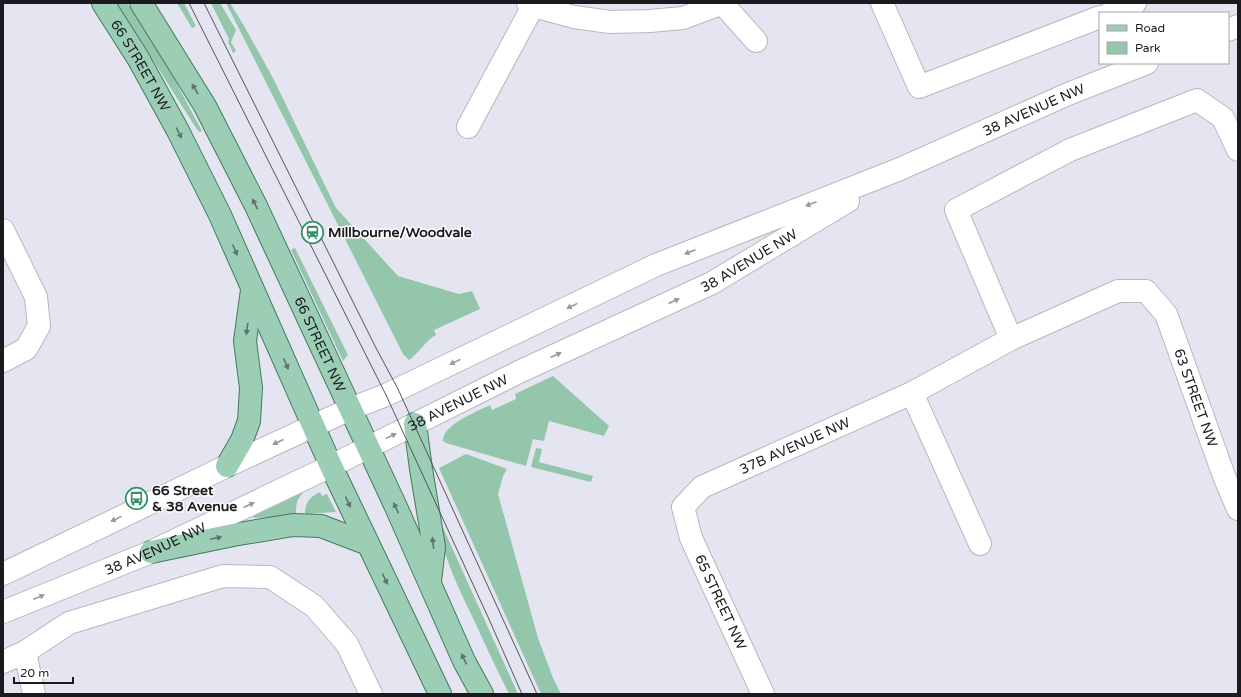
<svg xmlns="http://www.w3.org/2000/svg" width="1241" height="697" font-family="'Varela Round',sans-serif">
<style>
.green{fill:#93c6ab}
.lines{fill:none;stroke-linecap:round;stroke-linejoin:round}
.minor-casing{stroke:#b7b7c2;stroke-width:24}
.major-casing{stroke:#447961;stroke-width:24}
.minor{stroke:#fff;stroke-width:22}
.major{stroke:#9ccdb5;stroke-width:22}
.tram{stroke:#53535a;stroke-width:1}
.oneway{fill:#5c746a}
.oneway2{fill:#98989a}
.labels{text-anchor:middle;stroke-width:3;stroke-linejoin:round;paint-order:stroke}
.street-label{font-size:14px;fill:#1b1b1f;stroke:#fff}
.poi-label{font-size:14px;font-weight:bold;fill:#1b1b1f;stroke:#fff;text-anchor:start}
</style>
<rect width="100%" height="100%" fill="#e5e5f1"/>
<g class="green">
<path d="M117,3H127L133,12L172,75L202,131L199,132L194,125Z"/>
<path d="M177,3H184L196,26L192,28Z"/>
<path d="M211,3H220L236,30L231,42L236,51L233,53L228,42L229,39Z"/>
<path d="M226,3H230L243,24L273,78L336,208L398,276L459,294L472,291L480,309L434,330L436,335C425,341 419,353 409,360L403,354Z"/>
<path d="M295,248L348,355L343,361L291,250Z"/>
<path d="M553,376L609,426L604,436L549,421L544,441L533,439L526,466L446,443L443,441C442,425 478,411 490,405L492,410L516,399L515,394Z"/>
<path d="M536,448L542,449L539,462L593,476L591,482L531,467Z"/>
<path d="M466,454L507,469L503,476L498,494L538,638L553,678L561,694H541L439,468Z"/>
<path d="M302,491L303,493C296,500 296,506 296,516L254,518L253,514Z"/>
<path d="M320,492L322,496L327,494L336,512L305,514C305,503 309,497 320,492Z"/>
<path d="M436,512L518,694H509C496,668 484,642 472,616C457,585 439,547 436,512Z"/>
</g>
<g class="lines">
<defs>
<g id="minor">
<path d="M528,3L533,6L574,17L610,22L650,21L683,18L723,3"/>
<path d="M722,3L756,41"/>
<path d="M882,3L919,87L1100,17"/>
<path d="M1110,13L1135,3"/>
<path d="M1228,30L1238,26"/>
<path d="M468,127L533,6"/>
<path d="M3,230L36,297L39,326L26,349L3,361"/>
<path d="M1011,339L956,210L1070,150L1197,100L1223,118L1238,150"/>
<path d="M912,393L980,544"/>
<path id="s1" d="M3,574L227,466L350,409L386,395L656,265L900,169L1068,94L1147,63"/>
<path id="s2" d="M3,612L151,552L331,466L521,371L712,283L848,201"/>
<path d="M25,652L69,623L223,576L270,577L314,606L347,644L371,694"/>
<path d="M3,662L25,652L34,694"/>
<path id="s3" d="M763,694L691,538L683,507L702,487L912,393L1011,339L1118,291H1146L1166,314L1224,476L1238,509"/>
</g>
<g id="major">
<path id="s4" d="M103,3L138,58L177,129L220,215L331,466L440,694"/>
<path id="s5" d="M141,3L205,106L256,206L396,507L464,661L482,694"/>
<path d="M415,424L421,469L434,547L430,581"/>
<path d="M227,466L242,440L249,421L251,388L245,341L252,290"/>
<path d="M151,552L233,535L293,525L321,526L368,544"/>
</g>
</defs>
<use href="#minor" class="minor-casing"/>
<use href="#major" class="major-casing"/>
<use href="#minor" class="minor"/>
<use href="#major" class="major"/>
<g class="tram">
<path d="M189,3L386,395L488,617L522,694"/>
<path d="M204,3L376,348L398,389L537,694"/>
</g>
</g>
<defs><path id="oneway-solid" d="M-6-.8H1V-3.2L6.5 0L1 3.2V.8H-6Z"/></defs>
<g class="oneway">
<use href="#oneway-solid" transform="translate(195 89) rotate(-121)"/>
<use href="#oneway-solid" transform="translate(179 133) rotate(63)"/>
<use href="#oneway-solid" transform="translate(255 204) rotate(-116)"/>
<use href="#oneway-solid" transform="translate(235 250) rotate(67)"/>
<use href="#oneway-solid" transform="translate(247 329) rotate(98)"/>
<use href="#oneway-solid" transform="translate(286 364) rotate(66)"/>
<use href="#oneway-solid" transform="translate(348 502) rotate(65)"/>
<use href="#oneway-solid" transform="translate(396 508) rotate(-115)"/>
<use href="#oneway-solid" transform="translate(216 538) rotate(-12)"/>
<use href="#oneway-solid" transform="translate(433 543) rotate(-97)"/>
<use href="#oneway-solid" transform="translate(385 579) rotate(65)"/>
<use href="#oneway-solid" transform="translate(464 659) rotate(-115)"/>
</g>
<g class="oneway2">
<use href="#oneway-solid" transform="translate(811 204) rotate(159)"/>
<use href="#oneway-solid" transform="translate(690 252) rotate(159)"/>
<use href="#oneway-solid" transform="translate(674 301) rotate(-25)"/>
<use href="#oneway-solid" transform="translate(572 306) rotate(154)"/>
<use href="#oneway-solid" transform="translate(556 355) rotate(-25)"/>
<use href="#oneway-solid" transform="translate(455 362) rotate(154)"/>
<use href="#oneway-solid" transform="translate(391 436) rotate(-26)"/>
<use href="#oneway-solid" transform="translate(278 442) rotate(156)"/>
<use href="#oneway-solid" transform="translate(249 505) rotate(-25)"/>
<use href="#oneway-solid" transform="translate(116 519) rotate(154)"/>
<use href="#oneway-solid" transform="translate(39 597) rotate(-22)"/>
</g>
<defs>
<symbol id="station-ring" viewBox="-11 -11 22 22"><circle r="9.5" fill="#fff" stroke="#339067" stroke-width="1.5"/><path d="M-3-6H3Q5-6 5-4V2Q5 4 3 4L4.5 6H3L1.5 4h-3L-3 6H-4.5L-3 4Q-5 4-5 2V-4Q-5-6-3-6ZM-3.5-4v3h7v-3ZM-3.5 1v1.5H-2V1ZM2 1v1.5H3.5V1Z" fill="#339067"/></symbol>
<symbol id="bus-ring" viewBox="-11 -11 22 22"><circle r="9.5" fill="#fff" stroke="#339067" stroke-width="1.5"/><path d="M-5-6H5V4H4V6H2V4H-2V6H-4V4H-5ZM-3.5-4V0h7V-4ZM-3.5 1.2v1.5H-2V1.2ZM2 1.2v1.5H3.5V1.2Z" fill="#339067"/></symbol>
</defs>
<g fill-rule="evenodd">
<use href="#station-ring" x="300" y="220" width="25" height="25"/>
<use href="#bus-ring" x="124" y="486" width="25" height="25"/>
</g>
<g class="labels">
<g class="street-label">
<text dy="5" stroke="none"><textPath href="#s4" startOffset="73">66 STREET NW</textPath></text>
<text dy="5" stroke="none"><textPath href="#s1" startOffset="1131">38 AVENUE NW</textPath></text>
<text dy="5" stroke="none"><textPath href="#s2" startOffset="825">38 AVENUE NW</textPath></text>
<text dy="5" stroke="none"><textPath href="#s5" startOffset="386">66 STREET NW</textPath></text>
<text dy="5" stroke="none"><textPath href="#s3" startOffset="839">63 STREET NW</textPath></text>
<text dy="5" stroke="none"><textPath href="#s2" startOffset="501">38 AVENUE NW</textPath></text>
<text dy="5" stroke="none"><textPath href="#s3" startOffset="333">37B AVENUE NW</textPath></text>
<text dy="5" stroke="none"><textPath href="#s2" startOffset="165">38 AVENUE NW</textPath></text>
<text transform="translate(721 602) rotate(65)" y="5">65 STREET NW</text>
</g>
<g class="poi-label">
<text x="328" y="237">Millbourne/Woodvale</text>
<text x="152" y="495">66 Street<tspan x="152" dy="16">&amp; 38 Avenue</tspan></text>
</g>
</g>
<rect width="1241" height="697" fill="none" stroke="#1b1b1f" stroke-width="8"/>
<rect x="1099" y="12" width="130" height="52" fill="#ffffff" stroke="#a4a4a5"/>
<rect x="1107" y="25" width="20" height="6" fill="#9ccdb5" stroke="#a4a4a5"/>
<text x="1135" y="32" font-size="12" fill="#1b1b1f">Road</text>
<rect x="1107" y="42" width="20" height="12" fill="#93c6ab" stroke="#a4a4a5"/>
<text x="1135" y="52" font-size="12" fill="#1b1b1f">Park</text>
<path d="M14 677v6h59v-6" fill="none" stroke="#1b1b1f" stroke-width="2"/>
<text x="20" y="677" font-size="12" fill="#1b1b1f" stroke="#ffffff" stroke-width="3" paint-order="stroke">20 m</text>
</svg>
